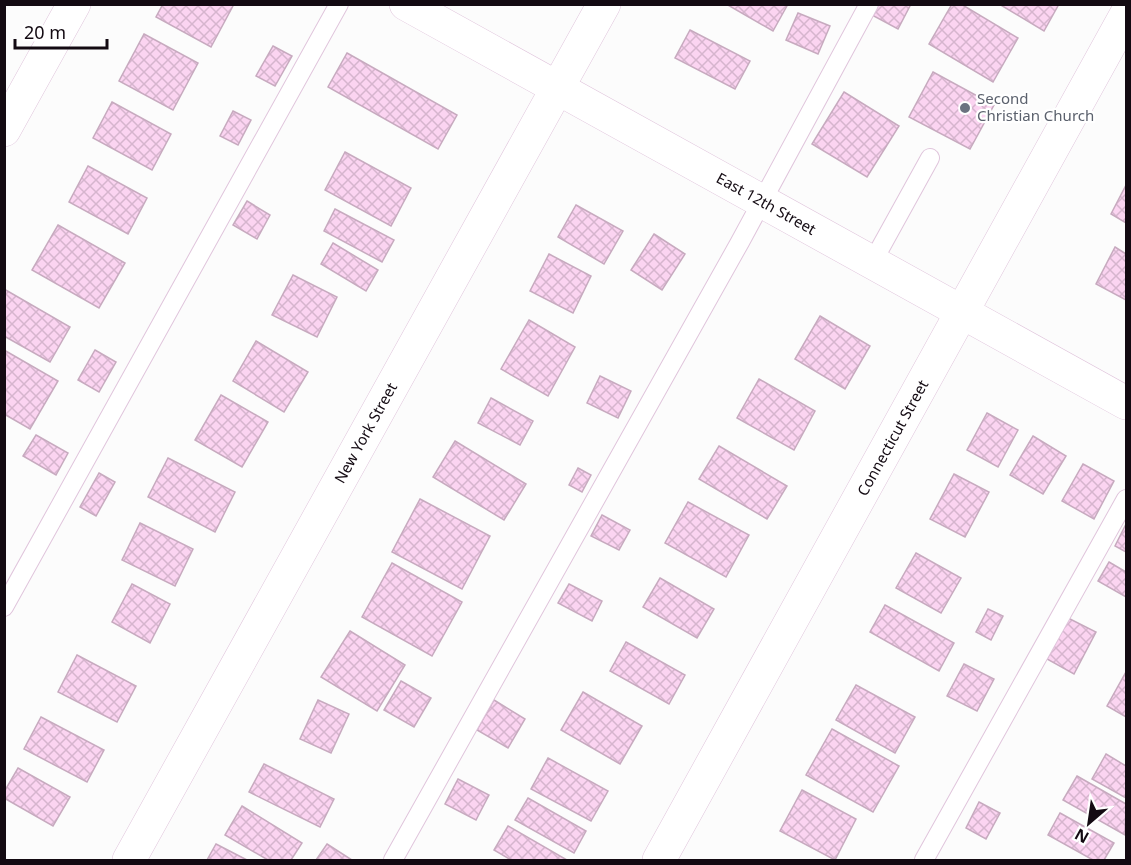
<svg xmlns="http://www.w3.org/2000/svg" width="1131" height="865" font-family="'Noto Sans',sans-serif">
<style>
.building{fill:url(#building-cross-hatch);stroke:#c7aabf;stroke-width:1.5}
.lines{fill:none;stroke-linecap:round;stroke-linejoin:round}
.service-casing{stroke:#e0c5dc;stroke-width:20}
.minor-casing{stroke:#e0c5dc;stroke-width:34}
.tertiary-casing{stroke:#e0c5dc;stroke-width:34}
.service{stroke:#fff;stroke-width:18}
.minor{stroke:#fff;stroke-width:33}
.tertiary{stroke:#fff;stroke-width:33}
.worship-dot{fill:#6b7280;stroke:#fff;stroke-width:2}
.labels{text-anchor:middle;stroke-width:4.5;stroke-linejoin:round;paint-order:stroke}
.worship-label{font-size:15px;fill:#5b616d;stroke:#fff;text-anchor:start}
.street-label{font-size:15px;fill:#130a12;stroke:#fff}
</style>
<defs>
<pattern id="building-cross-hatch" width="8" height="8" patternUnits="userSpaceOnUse" patternTransform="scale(1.5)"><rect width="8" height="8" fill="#fbd4f1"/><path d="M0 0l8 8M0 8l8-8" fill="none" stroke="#d6b5ce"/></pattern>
</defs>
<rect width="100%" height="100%" fill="#fcfcfc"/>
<g class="building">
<path d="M163,4H234L211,47L156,17Z"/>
<path d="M726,4H788L773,31Z"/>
<path d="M875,4H911L898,29L870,14Z"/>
<path d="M952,4H961L1018,38L993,82L929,44Z"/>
<path d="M999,4H1059L1044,31Z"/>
<path d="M798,13L830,26L818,54L786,40Z"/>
<path d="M690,30L750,61L735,89L675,58Z"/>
<path d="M144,34L198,63L173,110L119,81Z"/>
<path d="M273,46L292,56L275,86L256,76Z"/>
<path d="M347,53L457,115L438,149L328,87Z"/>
<path d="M933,72L994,105L970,149L909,117Z"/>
<path d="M844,92L899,126L867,177L812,144Z"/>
<path d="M112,102L171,134L152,170L93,138Z"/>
<path d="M233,111L251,120L238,145L220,136Z"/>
<path d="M345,152L411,188L391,226L325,190Z"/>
<path d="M88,166L147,198L128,234L69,202Z"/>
<path d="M1126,185V223L1111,214Z"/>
<path d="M247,201L270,215L257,239L233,225Z"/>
<path d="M576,205L623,231L604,264L558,237Z"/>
<path d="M335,209L394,240L382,262L324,231Z"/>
<path d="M58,225L125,263L99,308L32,270Z"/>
<path d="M654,234L685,254L662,290L631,270Z"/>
<path d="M333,243L378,270L366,291L321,264Z"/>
<path d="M1115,247L1126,254V300L1096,284Z"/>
<path d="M549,254L591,276L573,313L530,291Z"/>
<path d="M293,275L337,297L317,337L272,315Z"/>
<path d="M4,289L70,327L50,362L4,336Z"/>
<path d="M820,316L870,346L845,389L795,359Z"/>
<path d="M529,320L575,347L548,396L501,369Z"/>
<path d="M256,341L308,372L284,412L233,381Z"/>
<path d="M4,350L58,381L30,429L4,414Z"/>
<path d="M95,350L116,362L99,392L78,380Z"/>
<path d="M600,376L631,391L618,418L587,403Z"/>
<path d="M759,379L815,411L794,450L737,418Z"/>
<path d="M221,395L268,422L242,467L195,440Z"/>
<path d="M491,398L533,421L520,445L478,423Z"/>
<path d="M987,413L1018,430L998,467L967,450Z"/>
<path d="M36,435L68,453L56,475L23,456Z"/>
<path d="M1033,436L1066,456L1043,494L1010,475Z"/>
<path d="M455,441L526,484L504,520L433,477Z"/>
<path d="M719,446L787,486L767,519L699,479Z"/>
<path d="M168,458L235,492L215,532L148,497Z"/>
<path d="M1083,464L1114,481L1094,519L1062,501Z"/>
<path d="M578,468L591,475L582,492L569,485Z"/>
<path d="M99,473L115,482L96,516L80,507Z"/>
<path d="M954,474L989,492L965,537L930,519Z"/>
<path d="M420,499L490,536L462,589L392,552Z"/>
<path d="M688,502L749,535L726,577L665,543Z"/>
<path d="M602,515L630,530L619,550L591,536Z"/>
<path d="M140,523L193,549L175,586L122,560Z"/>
<path d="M1126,524V552L1115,546Z"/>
<path d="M916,553L961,578L941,613L896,588Z"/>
<path d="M1109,562L1126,572V597L1098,581Z"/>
<path d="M392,563L462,602L432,656L362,617Z"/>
<path d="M660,578L714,609L697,638L643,607Z"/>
<path d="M132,584L170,604L150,643L112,622Z"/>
<path d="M569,584L602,601L592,621L558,603Z"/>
<path d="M885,605L954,643L939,671L870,632Z"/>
<path d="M988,609L1003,616L991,640L976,632Z"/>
<path d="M1068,618L1096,632L1074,674L1047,659Z"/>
<path d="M350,631L405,665L377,711L321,677Z"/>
<path d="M626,642L685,675L669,704L610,671Z"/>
<path d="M77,655L136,686L117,722L58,692Z"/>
<path d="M964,664L994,679L977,711L947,696Z"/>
<path d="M1126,672V717L1107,706Z"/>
<path d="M401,681L431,698L414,727L384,710Z"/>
<path d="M856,685L915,717L895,753L836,720Z"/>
<path d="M583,692L642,726L620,764L561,730Z"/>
<path d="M318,700L349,714L331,753L300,739Z"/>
<path d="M494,700L525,719L508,748L477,730Z"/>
<path d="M41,717L104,750L87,782L24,749Z"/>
<path d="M832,729L899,766L873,812L806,775Z"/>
<path d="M1106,754L1126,766V798L1092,779Z"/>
<path d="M548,758L608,791L591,821L531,789Z"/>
<path d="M264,764L334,799L320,827L249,792Z"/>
<path d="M18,768L70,797L53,826L4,798V792Z"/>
<path d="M1077,776L1126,804L1125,835L1063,800Z"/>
<path d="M458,779L489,795L476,820L445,804Z"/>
<path d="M802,790L856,819L835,860L780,831Z"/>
<path d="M528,798L586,831L574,853L515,820Z"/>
<path d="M979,802L1000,813L986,839L966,828Z"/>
<path d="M242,806L302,843L291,860H268L225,835Z"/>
<path d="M1060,813L1114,843L1104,860H1093L1048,835Z"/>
<path d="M508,826L567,860H511L494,850Z"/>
<path d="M216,844L247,860H207Z"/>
<path d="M327,844L352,860H316Z"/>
</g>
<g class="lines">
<defs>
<g id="service">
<path d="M872,263L930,158"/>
<path d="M4,607L339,4"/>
<path d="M393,860L740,242L869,4"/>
<path d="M924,860L1126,499"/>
</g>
<g id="minor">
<path d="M406,4L1126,403"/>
<path d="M4,130L74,4"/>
<path d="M129,860L604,4"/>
</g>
<path id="tertiary" d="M659,860L1126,15"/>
</defs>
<use href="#service" class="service-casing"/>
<use href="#minor" class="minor-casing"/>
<use href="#tertiary" class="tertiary-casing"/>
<use href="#service" class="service"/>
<use href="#minor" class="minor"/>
<use href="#tertiary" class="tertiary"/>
</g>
<circle class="worship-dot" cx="965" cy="108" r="6"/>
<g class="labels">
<g class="worship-label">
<text x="977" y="104">Second<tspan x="977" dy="17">Christian Church</tspan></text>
</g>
<g class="street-label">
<text transform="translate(766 204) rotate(29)" y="5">East 12th Street</text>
<text transform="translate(366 433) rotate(-61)" y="5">New York Street</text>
<text transform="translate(893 438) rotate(-61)" y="5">Connecticut Street</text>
</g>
</g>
<rect width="1131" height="865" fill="none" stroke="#130a12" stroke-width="12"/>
<g transform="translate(1089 823) rotate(209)" stroke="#ffffff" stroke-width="4.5" paint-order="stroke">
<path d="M0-4.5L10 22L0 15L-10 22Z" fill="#130a12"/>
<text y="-9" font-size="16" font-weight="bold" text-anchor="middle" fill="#130a12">N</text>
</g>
<path d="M15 39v9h92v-9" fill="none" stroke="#130a12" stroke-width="3"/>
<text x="24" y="39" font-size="18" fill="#130a12" stroke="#ffffff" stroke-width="4.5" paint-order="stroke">20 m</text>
</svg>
